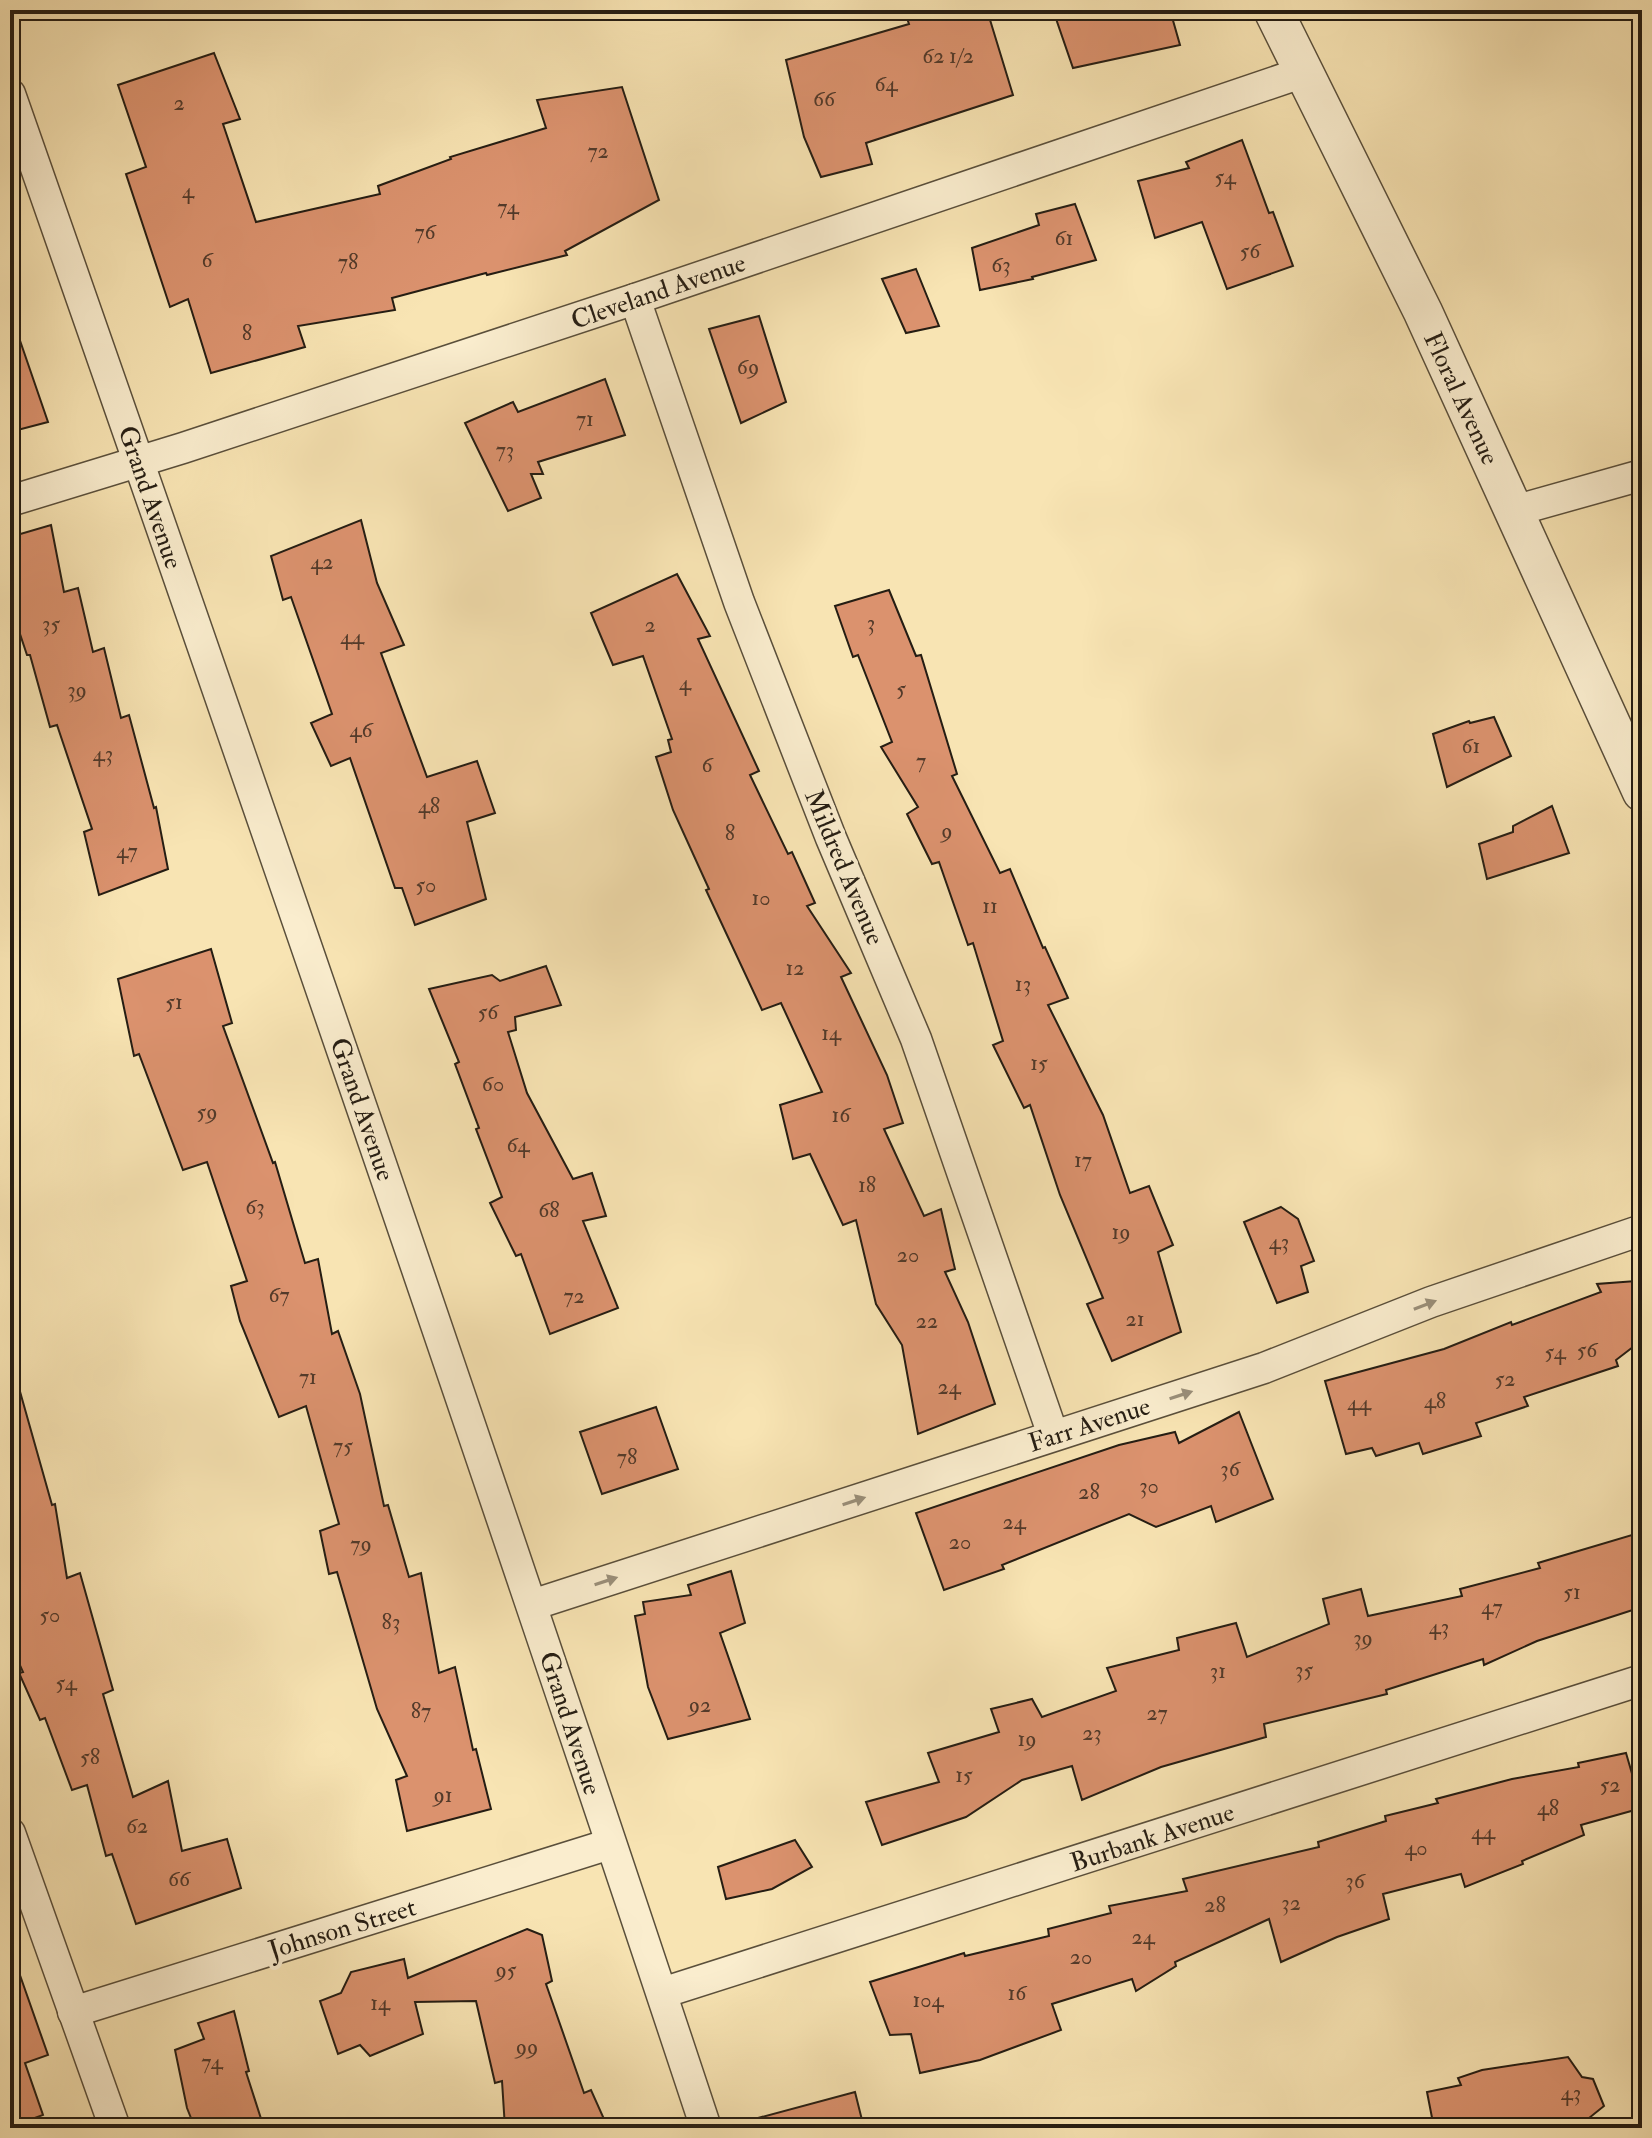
<svg xmlns="http://www.w3.org/2000/svg" width="1652" height="2138" font-family="'IM FELL Double Pica',serif">
<style>
.building{fill:#db926e;stroke:#251d13;stroke-width:2}
.lines{fill:none;stroke-linecap:round;stroke-linejoin:round}
.minor-casing{stroke:#5a4f3b;stroke-width:33}
.tertiary-casing{stroke:#5a4f3b;stroke-width:41}
.minor{stroke:#faedce;stroke-width:30}
.tertiary{stroke:#faedce;stroke-width:38}
.oneway{fill:#9a8f7a}
.labels{text-anchor:middle;stroke-width:8;stroke-linejoin:round;paint-order:stroke}
.number-label{font-size:22px;fill:#523a2a}
.street-label{font-size:26px;fill:#251d13;stroke:#faedce}
</style>
<rect width="100%" height="100%" fill="#f8e4b3"/>
<filter id="stains"><feTurbulence type="fractalNoise" baseFrequency=".0025" numOctaves="4"/><feColorMatrix values="0 0 0 0 .2 0 0 0 0 .09 0 0 0 0 .02 0 0 0 .5 -.17"/></filter>
<radialGradient id="worn" r=".72"><stop offset=".6" stop-color="#630" stop-opacity="0"/><stop offset="1" stop-color="#630" stop-opacity=".3"/></radialGradient>
<g class="building">
<path d="M927,10H987L1013,95L866,143L872,164L821,177L804,137L786,60L909,24L907,18Z"/>
<path d="M1053,10H1170L1180,45L1073,68Z"/>
<path d="M214,53L240,119L223,124L256,222L380,194L378,186L451,159L450,157L546,128L537,100L622,87L659,200L565,251L567,255L487,275L486,273L392,298L395,310L298,326L305,347L211,373L188,299L170,307L126,174L146,167L118,85Z"/>
<path d="M1242,140L1269,213L1273,212L1293,266L1227,289L1202,222L1155,238L1138,181L1189,168L1186,162Z"/>
<path d="M1075,204L1096,260L1032,277L1033,279L980,290L972,248L1039,225L1036,214Z"/>
<path d="M916,269L939,326L906,333L882,279Z"/>
<path d="M759,316L786,402L741,423L709,329Z"/>
<path d="M15,326L48,422L10,432V327Z"/>
<path d="M605,379L625,435L538,462L543,474H531L541,498L508,511L465,423L513,402L518,412Z"/>
<path d="M361,520L377,583L404,645L381,653L427,777L477,761L495,813L467,822L486,899L415,925L402,888H395L350,758L331,766L311,723L332,714L291,597L283,600L271,556Z"/>
<path d="M51,525L64,592L78,588L93,652L104,648L121,718L129,715L154,808L156,807L168,869L99,895L84,832L92,829L57,725L50,727L30,655H27L10,604V537Z"/>
<path d="M677,574L710,636L698,639L759,771L750,775L788,854L792,852L815,903L807,906L851,973L841,977L887,1075L903,1123L884,1129L924,1216L941,1209L955,1269L945,1272L968,1322L995,1404L918,1434L902,1345L876,1304L856,1220L843,1225L810,1154L793,1159L780,1105L822,1092L781,1003L762,1010L706,890L709,889L673,810L656,757L671,752L668,740L672,739L643,656L613,665L591,613Z"/>
<path d="M889,590L916,656L921,655L957,774L952,776L1000,873L1010,869L1043,948L1045,947L1068,998L1048,1005L1103,1115L1130,1193L1149,1186L1173,1245L1158,1252L1181,1332L1112,1361L1087,1304L1103,1298L1060,1195L1030,1105L1024,1108L993,1045L1003,1041L973,943L968,945L939,862L932,864L907,814L918,807L881,747L892,742L858,655L853,657L835,606Z"/>
<path d="M1494,717L1511,756L1447,787L1433,734L1469,721L1470,723Z"/>
<path d="M1552,806L1569,853L1487,879L1479,844L1513,832V826Z"/>
<path d="M211,949L232,1023L223,1026L273,1163L275,1162L305,1263L318,1259L332,1334L338,1331L360,1394L384,1506L388,1505L409,1577L421,1573L439,1673L455,1667L473,1750L476,1749L491,1809L407,1831L396,1780L407,1776L377,1709L337,1572L329,1574L320,1531L339,1524L306,1406L279,1417L240,1321L231,1286L247,1281L207,1162L183,1170L139,1054L134,1056L118,979Z"/>
<path d="M546,966L561,1005L515,1017L516,1030L508,1032L527,1093L573,1179L592,1173L606,1216L583,1221L618,1308L550,1334L521,1254L516,1256L490,1203L502,1197L476,1129L479,1128L455,1064L459,1062L429,989L492,975L500,981Z"/>
<path d="M1281,1207L1298,1219L1314,1261L1301,1266L1308,1292L1277,1303L1244,1222Z"/>
<path d="M1636,1281L1642,1295V1340L1616,1360L1618,1366L1524,1397L1528,1406L1476,1423L1481,1436L1423,1454L1419,1443L1376,1456L1372,1448L1346,1454L1325,1381L1444,1349L1511,1322L1512,1325L1601,1292L1597,1284Z"/>
<path d="M19,1388L52,1505L55,1504L67,1578L80,1573L113,1690L103,1694L133,1797L168,1781L182,1851L227,1839L241,1888L136,1924L112,1854L106,1856L87,1785L72,1790L45,1718L40,1720L19,1673L23,1672L10,1643V1389Z"/>
<path d="M656,1407L678,1469L602,1494L580,1432Z"/>
<path d="M1239,1412L1273,1499L1216,1522L1211,1506L1156,1527L1129,1514L1002,1565L1004,1569L944,1590L916,1513L1119,1445L1175,1432L1179,1443Z"/>
<path d="M1642,1532V1607L1537,1641L1484,1665L1483,1659L1386,1690L1387,1694L1264,1724L1266,1737L1161,1767L1082,1800L1072,1766L1022,1780L966,1817L882,1845L866,1802L939,1782L928,1753L999,1732L991,1709L1032,1699L1042,1717L1116,1691L1107,1668L1179,1650L1177,1638L1236,1623L1247,1657L1329,1624L1323,1599L1361,1589L1368,1616L1462,1596L1460,1589L1540,1568L1538,1563Z"/>
<path d="M731,1571L745,1623L720,1633L750,1719L668,1739L648,1687L635,1616L645,1614L643,1602L691,1595L688,1585Z"/>
<path d="M1626,1753L1642,1808L1581,1825L1584,1835L1522,1861L1523,1864L1465,1887L1461,1874L1383,1894L1389,1919L1337,1937L1281,1962L1269,1919L1175,1962L1176,1966L1136,1991L1132,1979L1052,2004L1061,2030L980,2060L920,2073L911,2034L890,2035L870,1982L964,1953L965,1956L1049,1936L1048,1929L1111,1913L1109,1906L1187,1891L1183,1879L1319,1847L1318,1842L1386,1821L1385,1816L1438,1803L1436,1799L1512,1779L1579,1767L1578,1763Z"/>
<path d="M795,1840L812,1867L772,1889L726,1899L718,1867Z"/>
<path d="M527,1929L542,1935L552,1981L546,1984L584,2093L591,2090L608,2128H505L502,2081L495,2083L476,2001L415,2002L423,2034L370,2056L360,2045L338,2054L320,2001L341,1993L351,1972L404,1959L408,1978Z"/>
<path d="M15,1961L48,2055L25,2063L43,2115L10,2127V1962Z"/>
<path d="M234,2011L249,2071L246,2072L264,2128H195L187,2108L175,2050L204,2039L198,2023Z"/>
<path d="M1568,2057L1582,2077L1593,2079L1604,2106L1589,2118L1592,2128H1434L1427,2092L1461,2085L1458,2078L1482,2070Z"/>
<path d="M855,2092L864,2128H760L758,2118Z"/>
</g>
<g class="lines">
<defs>
<g id="minor">
<path d="M10,94C247,770 481,1448 706,2128"/>
<path d="M635,299L739,602L831,838L916,1039L1053,1435"/>
<path d="M10,501L183,448L635,299L1304,72"/>
<path d="M1514,511L1642,475"/>
<path d="M532,1605L1264,1368L1431,1302L1642,1230"/>
<path d="M10,1833L115,2128"/>
<path d="M662,1993L1642,1680"/>
<path d="M73,2012L610,1844"/>
</g>
<path id="tertiary" d="M1273,10L1423,312L1642,792"/>
</defs>
<use href="#minor" class="minor-casing"/>
<use href="#tertiary" class="tertiary-casing"/>
<use href="#minor" class="minor"/>
<use href="#tertiary" class="tertiary"/>
</g>
<defs><path id="oneway-solid" d="M-6-.8H1V-3.2L6.5 0L1 3.2V.8H-6Z" transform="scale(2)"/></defs>
<g class="oneway">
<use href="#oneway-solid" transform="translate(1425 1305) rotate(-21)"/>
<use href="#oneway-solid" transform="translate(1181 1395) rotate(-18)"/>
<use href="#oneway-solid" transform="translate(854 1501) rotate(-18)"/>
<use href="#oneway-solid" transform="translate(606 1581) rotate(-18)"/>
</g>
<g class="labels">
<g class="number-label">
<text x="948" y="63">62 1/2</text>
<text x="886" y="91">64</text>
<text x="824" y="106">66</text>
<text x="179" y="110">2</text>
<text x="598" y="158">72</text>
<text x="1225" y="184">54</text>
<text x="188" y="198">4</text>
<text x="508" y="214">74</text>
<text x="425" y="239">76</text>
<text x="1064" y="245">61</text>
<text x="1250" y="258">56</text>
<text x="207" y="267">6</text>
<text x="348" y="269">78</text>
<text x="1001" y="272">63</text>
<text x="247" y="340">8</text>
<text x="748" y="374">69</text>
<text x="585" y="426">71</text>
<text x="505" y="457">73</text>
<text x="322" y="569">42</text>
<text x="871" y="630">3</text>
<text x="51" y="631">35</text>
<text x="650" y="632">2</text>
<text x="352" y="644">44</text>
<text x="685" y="690">4</text>
<text x="901" y="696">5</text>
<text x="77" y="697">39</text>
<text x="361" y="737">46</text>
<text x="1471" y="753">61</text>
<text x="103" y="761">43</text>
<text x="921" y="768">7</text>
<text x="707" y="772">6</text>
<text x="429" y="813">48</text>
<text x="947" y="838">9</text>
<text x="730" y="840">8</text>
<text x="127" y="858">47</text>
<text x="426" y="892">50</text>
<text x="761" y="905">10</text>
<text x="990" y="913">11</text>
<text x="795" y="975">12</text>
<text x="1023" y="991">13</text>
<text x="174" y="1009">51</text>
<text x="488" y="1019">56</text>
<text x="831" y="1040">14</text>
<text x="1039" y="1070">15</text>
<text x="493" y="1091">60</text>
<text x="207" y="1119">59</text>
<text x="841" y="1122">16</text>
<text x="518" y="1152">64</text>
<text x="1083" y="1167">17</text>
<text x="867" y="1192">18</text>
<text x="255" y="1214">63</text>
<text x="549" y="1217">68</text>
<text x="1121" y="1239">19</text>
<text x="1279" y="1249">43</text>
<text x="908" y="1262">20</text>
<text x="279" y="1302">67</text>
<text x="574" y="1303">72</text>
<text x="1135" y="1326">21</text>
<text x="927" y="1328">22</text>
<text x="1587" y="1357">56</text>
<text x="1555" y="1359">54</text>
<text x="308" y="1384">71</text>
<text x="1505" y="1386">52</text>
<text x="949" y="1394">24</text>
<text x="1435" y="1408">48</text>
<text x="1359" y="1410">44</text>
<text x="343" y="1453">75</text>
<text x="627" y="1464">78</text>
<text x="1230" y="1476">36</text>
<text x="1149" y="1493">30</text>
<text x="1089" y="1499">28</text>
<text x="1014" y="1529">24</text>
<text x="960" y="1549">20</text>
<text x="361" y="1551">79</text>
<text x="1572" y="1599">51</text>
<text x="1492" y="1614">47</text>
<text x="50" y="1622">50</text>
<text x="391" y="1629">83</text>
<text x="1439" y="1634">43</text>
<text x="1363" y="1645">39</text>
<text x="1304" y="1677">35</text>
<text x="1218" y="1678">31</text>
<text x="66" y="1690">54</text>
<text x="700" y="1712">92</text>
<text x="421" y="1718">87</text>
<text x="1157" y="1720">27</text>
<text x="1092" y="1740">23</text>
<text x="1027" y="1746">19</text>
<text x="90" y="1764">58</text>
<text x="964" y="1782">15</text>
<text x="1610" y="1792">52</text>
<text x="443" y="1802">91</text>
<text x="1548" y="1815">48</text>
<text x="137" y="1833">62</text>
<text x="1483" y="1839">44</text>
<text x="1416" y="1855">40</text>
<text x="179" y="1886">66</text>
<text x="1355" y="1888">36</text>
<text x="1291" y="1910">32</text>
<text x="1215" y="1912">28</text>
<text x="1143" y="1944">24</text>
<text x="1081" y="1964">20</text>
<text x="506" y="1977">95</text>
<text x="1017" y="2000">16</text>
<text x="928" y="2007">104</text>
<text x="380" y="2010">14</text>
<text x="527" y="2054">99</text>
<text x="212" y="2069">74</text>
<text x="1571" y="2100">43</text>
</g>
<g class="street-label">
<text transform="translate(658 291) rotate(-19)" y="9">Cleveland Avenue</text>
<text transform="translate(1462 398) rotate(65)" y="9">Floral Avenue</text>
<text transform="translate(151 497) rotate(71)" y="9">Grand Avenue</text>
<text transform="translate(845 867) rotate(67)" y="9">Mildred Avenue</text>
<text transform="translate(363 1109) rotate(71)" y="9">Grand Avenue</text>
<text transform="translate(1089 1424) rotate(-18)" y="9">Farr Avenue</text>
<text transform="translate(571 1723) rotate(72)" y="9">Grand Avenue</text>
<text transform="translate(1152 1837) rotate(-18)" y="9">Burbank Avenue</text>
<text transform="translate(342 1928) rotate(-17)" y="9">Johnson Street</text>
</g>
</g>
<rect width="1652" height="2138" fill="none" stroke="#f8e4b3" stroke-width="40"/>
<rect x="12" y="12" width="1628" height="2114" fill="none" stroke="#251d13" stroke-width="4"/>
<rect x="20" y="20" width="1612" height="2098" fill="none" stroke="#251d13" stroke-width="2"/>
<rect width="100%" height="100%" filter="url(#stains)"/>
<rect width="100%" height="100%" fill="url(#worn)"/>
</svg>
